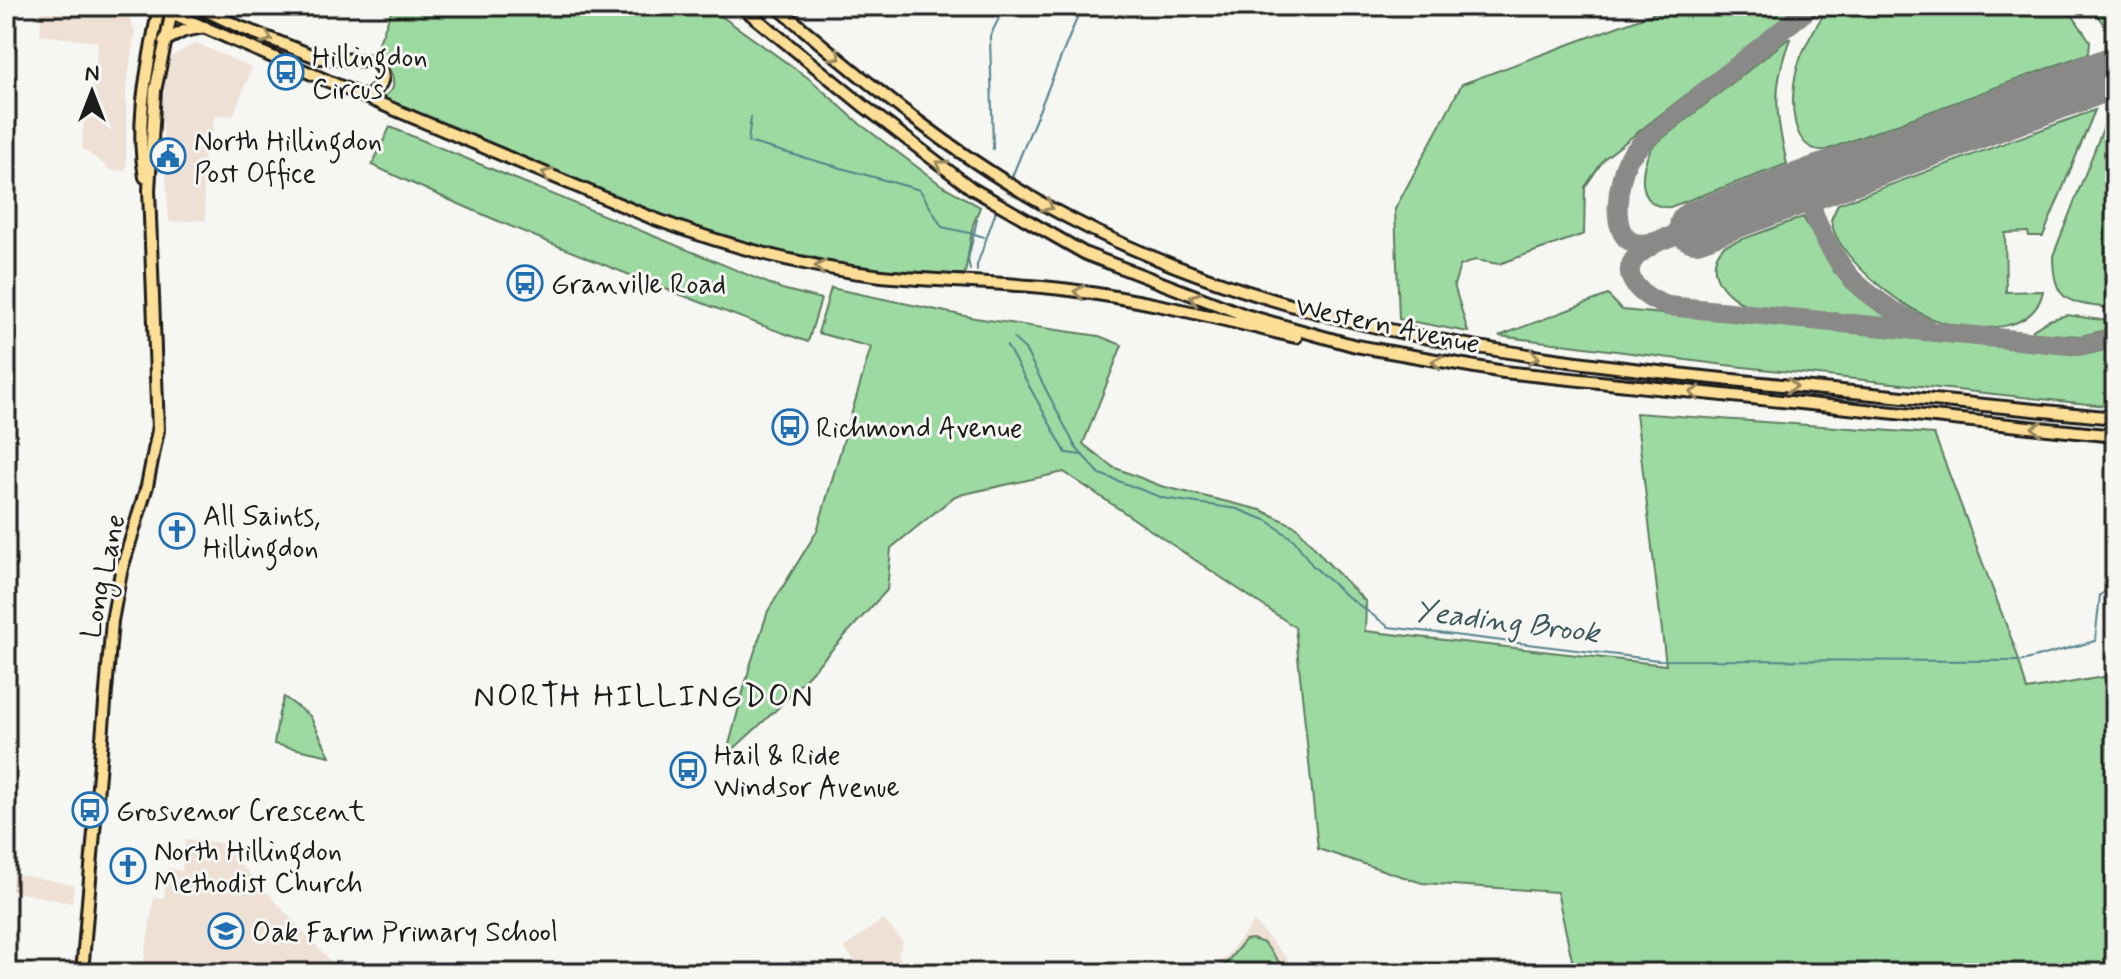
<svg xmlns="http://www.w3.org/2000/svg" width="2121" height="979" font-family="Mynerve,sans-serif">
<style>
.built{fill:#eee0d4}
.green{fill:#9ddaa2;stroke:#5c7b5f;stroke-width:2}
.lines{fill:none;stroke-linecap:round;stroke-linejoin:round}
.stream{stroke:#53838b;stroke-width:2}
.taxiway{stroke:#898987;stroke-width:20}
.runway{stroke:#898987;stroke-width:52}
.primary-casing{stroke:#1c1c1c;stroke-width:16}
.trunk-casing{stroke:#1c1c1c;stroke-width:16}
.primary{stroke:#fdde96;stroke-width:10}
.trunk{stroke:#fdde96;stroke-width:10}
.oneway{stroke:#98875f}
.labels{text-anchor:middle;stroke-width:6;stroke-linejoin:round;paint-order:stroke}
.poi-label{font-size:28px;fill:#1c1c1c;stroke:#f6f6f2;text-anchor:start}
.street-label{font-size:28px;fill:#1c1c1c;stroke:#f6f6f2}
.water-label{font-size:30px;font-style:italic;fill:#3c585d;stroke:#f6f6f2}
.quarter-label{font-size:32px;letter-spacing:2px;fill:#1c1c1c;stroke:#f6f6f2}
</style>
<rect width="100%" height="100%" fill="#f6f6f2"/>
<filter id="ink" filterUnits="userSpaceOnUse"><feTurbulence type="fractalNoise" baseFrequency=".0125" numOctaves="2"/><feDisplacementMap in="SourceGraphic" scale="16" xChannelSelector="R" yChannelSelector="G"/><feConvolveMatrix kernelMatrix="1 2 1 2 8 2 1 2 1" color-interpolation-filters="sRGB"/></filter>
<g filter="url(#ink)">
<g class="built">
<path d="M42,6L125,9L135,31L126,92V171L111,170L82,148L85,107H90L98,42L40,35Z"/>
<path d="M196,43L252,68L233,116L214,115L213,132L204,134L203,181L206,220L169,222L162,118L167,59Z"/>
<path d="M186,839L221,843L334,965L322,973H142L154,898H164L167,868L182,871Z"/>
<path d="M6,872L74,885L72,903L6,890Z"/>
<path d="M883,919L903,942L898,955L911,973H865L844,948Z"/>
<path d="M1254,922L1293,965L1296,973H1212Z"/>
</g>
<g class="green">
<path d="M406,6H707L811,80L860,124L940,184L980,207L973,225L965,274L928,276L857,269L809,256L764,250L698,229L382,100L393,88C395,70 386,66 374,55L393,7L404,11Z"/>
<path d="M1673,6H1800L1605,158L1585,187L1584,234L1499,264L1475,260L1460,266L1454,285L1468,332L1399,319L1395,209L1462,84Z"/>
<path d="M1829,6H2066L2090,41L2089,53L1826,150C1786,154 1790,87 1799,62C1806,42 1817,24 1829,6Z"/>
<path d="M2090,6H2115V34L2108,30Z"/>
<path d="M1788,39H1790C1771,89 1776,114 1787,164L1670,207C1636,210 1638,165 1654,145Z"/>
<path d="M2113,103H2115V309C2073,302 2053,307 2053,256Z"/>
<path d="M2095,110L2043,236H2029L2028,232L2005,233L2006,292L2043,291C2034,334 1979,331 1945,323C1909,315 1835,258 1831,220L1838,204Z"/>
<path d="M390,127L782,289L821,299L808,342C660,289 515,231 372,165Z"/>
<path d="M1803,217L1835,273L1890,319L1754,307C1727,301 1700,270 1724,246Z"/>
<path d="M831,288L975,318L1099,336L1122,345L1083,444L1113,467L1161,486L1261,510L1297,527L1325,560L1366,602L1365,631L1666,665L1636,413L1934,434L2016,651L2027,690L2115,675V973H1575L1557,892L1422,883L1318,849L1295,627L1064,472L955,496L891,548L887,590L778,708L726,756L750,666L768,611L817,531L871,347L818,333Z"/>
<path d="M1608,295L1622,310L2073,354H2089L2115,347V407L1725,365L1499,336Z"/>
<path d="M2067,315L2115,322V328L2080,336L2032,333L2033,330L2049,320Z"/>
<path d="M284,697L310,716L330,756L274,744L279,713Z"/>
<path d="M1252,939L1264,943L1288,973H1218L1245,940Z"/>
</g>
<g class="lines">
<g class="stream">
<path d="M751,117L748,142L920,190L942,227L974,234L968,259L970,270"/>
<path d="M993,149L990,36L1005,6"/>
<path d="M1011,179L1082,6"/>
<path d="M977,219L974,234L984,237"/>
<path d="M977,271V265L996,211"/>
<path d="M1014,339L1025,349L1076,448L1100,474L1163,498L1237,509L1268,521L1294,540L1312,565L1344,594L1389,627L1658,660L2024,661"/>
<path d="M1007,346L1066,453L1082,455"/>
<path d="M2026,660L2095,641L2100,595L2115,585"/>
</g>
<g class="taxiway">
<path d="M1830,177C1824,182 1815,186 1812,194C1805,212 1841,269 1854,281C1875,300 1901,317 1927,328"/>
<path d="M1695,227C1678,233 1653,247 1635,243C1607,236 1619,175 1629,158C1634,151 1641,145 1646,139L1812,6"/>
<path d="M1664,238C1656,243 1644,249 1637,256C1615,278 1649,301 1668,306L2079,346L2115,338"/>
</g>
<path class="runway" d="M1695,227L2115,72"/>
<defs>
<g id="primary">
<path d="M155,6L367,98C382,86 390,75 374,61L319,58L240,27L196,6"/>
<path d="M164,41L184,31L205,27"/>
<path d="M145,177C134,120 149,62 159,6"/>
<path d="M82,973L112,621L121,572L147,486L158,430L149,190L155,91L173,6"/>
</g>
<g id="trunk">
<path d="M741,6L865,107L971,188L1086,254L1245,315L1356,346L1504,372L2115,436"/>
<path d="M776,6C867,83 961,162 1067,217C1277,327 1509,357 1742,381C1866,393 1991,406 2115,418"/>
<path d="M367,98L652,218C727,246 802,267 882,276C944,282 1007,282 1070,290C1147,300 1221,319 1296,337"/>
</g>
</defs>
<use href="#primary" class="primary-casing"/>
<use href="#trunk" class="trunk-casing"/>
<use href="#primary" class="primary"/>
<use href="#trunk" class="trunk"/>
</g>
<defs><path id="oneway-chevron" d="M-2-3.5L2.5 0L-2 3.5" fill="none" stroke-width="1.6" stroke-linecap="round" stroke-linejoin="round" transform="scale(2)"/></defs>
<g class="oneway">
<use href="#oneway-chevron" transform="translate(267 38) rotate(21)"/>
<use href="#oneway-chevron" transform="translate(836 56) rotate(39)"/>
<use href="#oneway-chevron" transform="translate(941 165) rotate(-143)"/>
<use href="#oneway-chevron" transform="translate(547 174) rotate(-157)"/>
<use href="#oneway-chevron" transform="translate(1048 206) rotate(30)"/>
<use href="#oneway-chevron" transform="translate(820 267) rotate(-171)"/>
<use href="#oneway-chevron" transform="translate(1079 292) rotate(-172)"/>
<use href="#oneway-chevron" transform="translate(1195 298) rotate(-159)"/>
<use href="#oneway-chevron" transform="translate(1534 357) rotate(7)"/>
<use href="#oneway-chevron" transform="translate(1437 362) rotate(-170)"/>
<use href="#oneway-chevron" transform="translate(1792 386) rotate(6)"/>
<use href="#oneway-chevron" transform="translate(1695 393) rotate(-174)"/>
<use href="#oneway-chevron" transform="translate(2037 428) rotate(-174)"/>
</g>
</g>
<defs>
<symbol id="bus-ring" viewBox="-11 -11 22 22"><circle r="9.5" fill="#f6f6f2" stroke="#1f6fb2" stroke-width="1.5"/><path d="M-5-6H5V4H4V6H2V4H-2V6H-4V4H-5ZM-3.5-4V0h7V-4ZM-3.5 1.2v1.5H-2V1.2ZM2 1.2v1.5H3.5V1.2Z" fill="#1f6fb2"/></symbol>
<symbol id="civic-ring" viewBox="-11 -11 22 22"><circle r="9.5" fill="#f6f6f2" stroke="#1f6fb2" stroke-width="1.5"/><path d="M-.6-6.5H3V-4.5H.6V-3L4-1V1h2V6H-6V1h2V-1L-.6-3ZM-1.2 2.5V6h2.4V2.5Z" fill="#1f6fb2"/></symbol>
<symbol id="church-ring" viewBox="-11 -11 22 22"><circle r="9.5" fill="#f6f6f2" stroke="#1f6fb2" stroke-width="1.5"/><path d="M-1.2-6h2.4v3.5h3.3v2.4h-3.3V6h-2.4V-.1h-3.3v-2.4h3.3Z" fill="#1f6fb2"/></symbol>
<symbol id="school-ring" viewBox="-11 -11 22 22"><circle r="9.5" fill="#f6f6f2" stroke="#1f6fb2" stroke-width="1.5"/><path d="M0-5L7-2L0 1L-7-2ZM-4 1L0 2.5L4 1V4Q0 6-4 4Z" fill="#1f6fb2"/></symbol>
</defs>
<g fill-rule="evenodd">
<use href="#bus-ring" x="266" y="52" width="40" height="40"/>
<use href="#civic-ring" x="148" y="136" width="40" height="40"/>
<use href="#bus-ring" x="505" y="263" width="40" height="40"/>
<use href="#bus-ring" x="770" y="407" width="40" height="40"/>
<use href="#church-ring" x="157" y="511" width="40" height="40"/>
<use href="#bus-ring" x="668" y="750" width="40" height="40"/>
<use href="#bus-ring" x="70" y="790" width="40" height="40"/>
<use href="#church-ring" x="108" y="846" width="40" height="40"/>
<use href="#school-ring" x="206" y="911" width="40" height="40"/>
</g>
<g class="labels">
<g class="poi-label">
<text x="312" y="66">Hillingdon<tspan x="312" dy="32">Circus</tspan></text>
<text x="194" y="150">North Hillingdon<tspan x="194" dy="32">Post Office</tspan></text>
<text x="551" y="293">Granville Road</text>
<text x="816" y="437">Richmond Avenue</text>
<text x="203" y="525">All Saints,<tspan x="203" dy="32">Hillingdon</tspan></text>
<text x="714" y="764">Hail &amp; Ride<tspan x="714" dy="32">Windsor Avenue</tspan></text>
<text x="116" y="820">Grosvenor Crescent</text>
<text x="154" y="860">North Hillingdon<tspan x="154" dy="32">Methodist Church</tspan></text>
<text x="252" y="941">Oak Farm Primary School</text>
</g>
<g class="street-label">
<text transform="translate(1388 324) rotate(12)" y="10">Western Avenue</text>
<text transform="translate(102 576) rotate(-78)" y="10">Long Lane</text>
</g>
<g class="water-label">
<text transform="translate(1507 621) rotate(7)" y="10">Yeading Brook</text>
</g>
<g class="quarter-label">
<text x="644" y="706">NORTH HILLINGDON</text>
</g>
</g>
<rect width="2121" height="979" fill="none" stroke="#f6f6f2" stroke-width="32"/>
<rect x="16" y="16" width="2089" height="947" fill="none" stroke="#1c1c1c" stroke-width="3" filter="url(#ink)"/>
<g transform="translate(92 92)" stroke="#f6f6f2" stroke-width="6" paint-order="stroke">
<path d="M0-6L14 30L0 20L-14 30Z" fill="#1c1c1c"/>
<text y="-12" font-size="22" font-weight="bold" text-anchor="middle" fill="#1c1c1c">N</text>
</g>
</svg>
